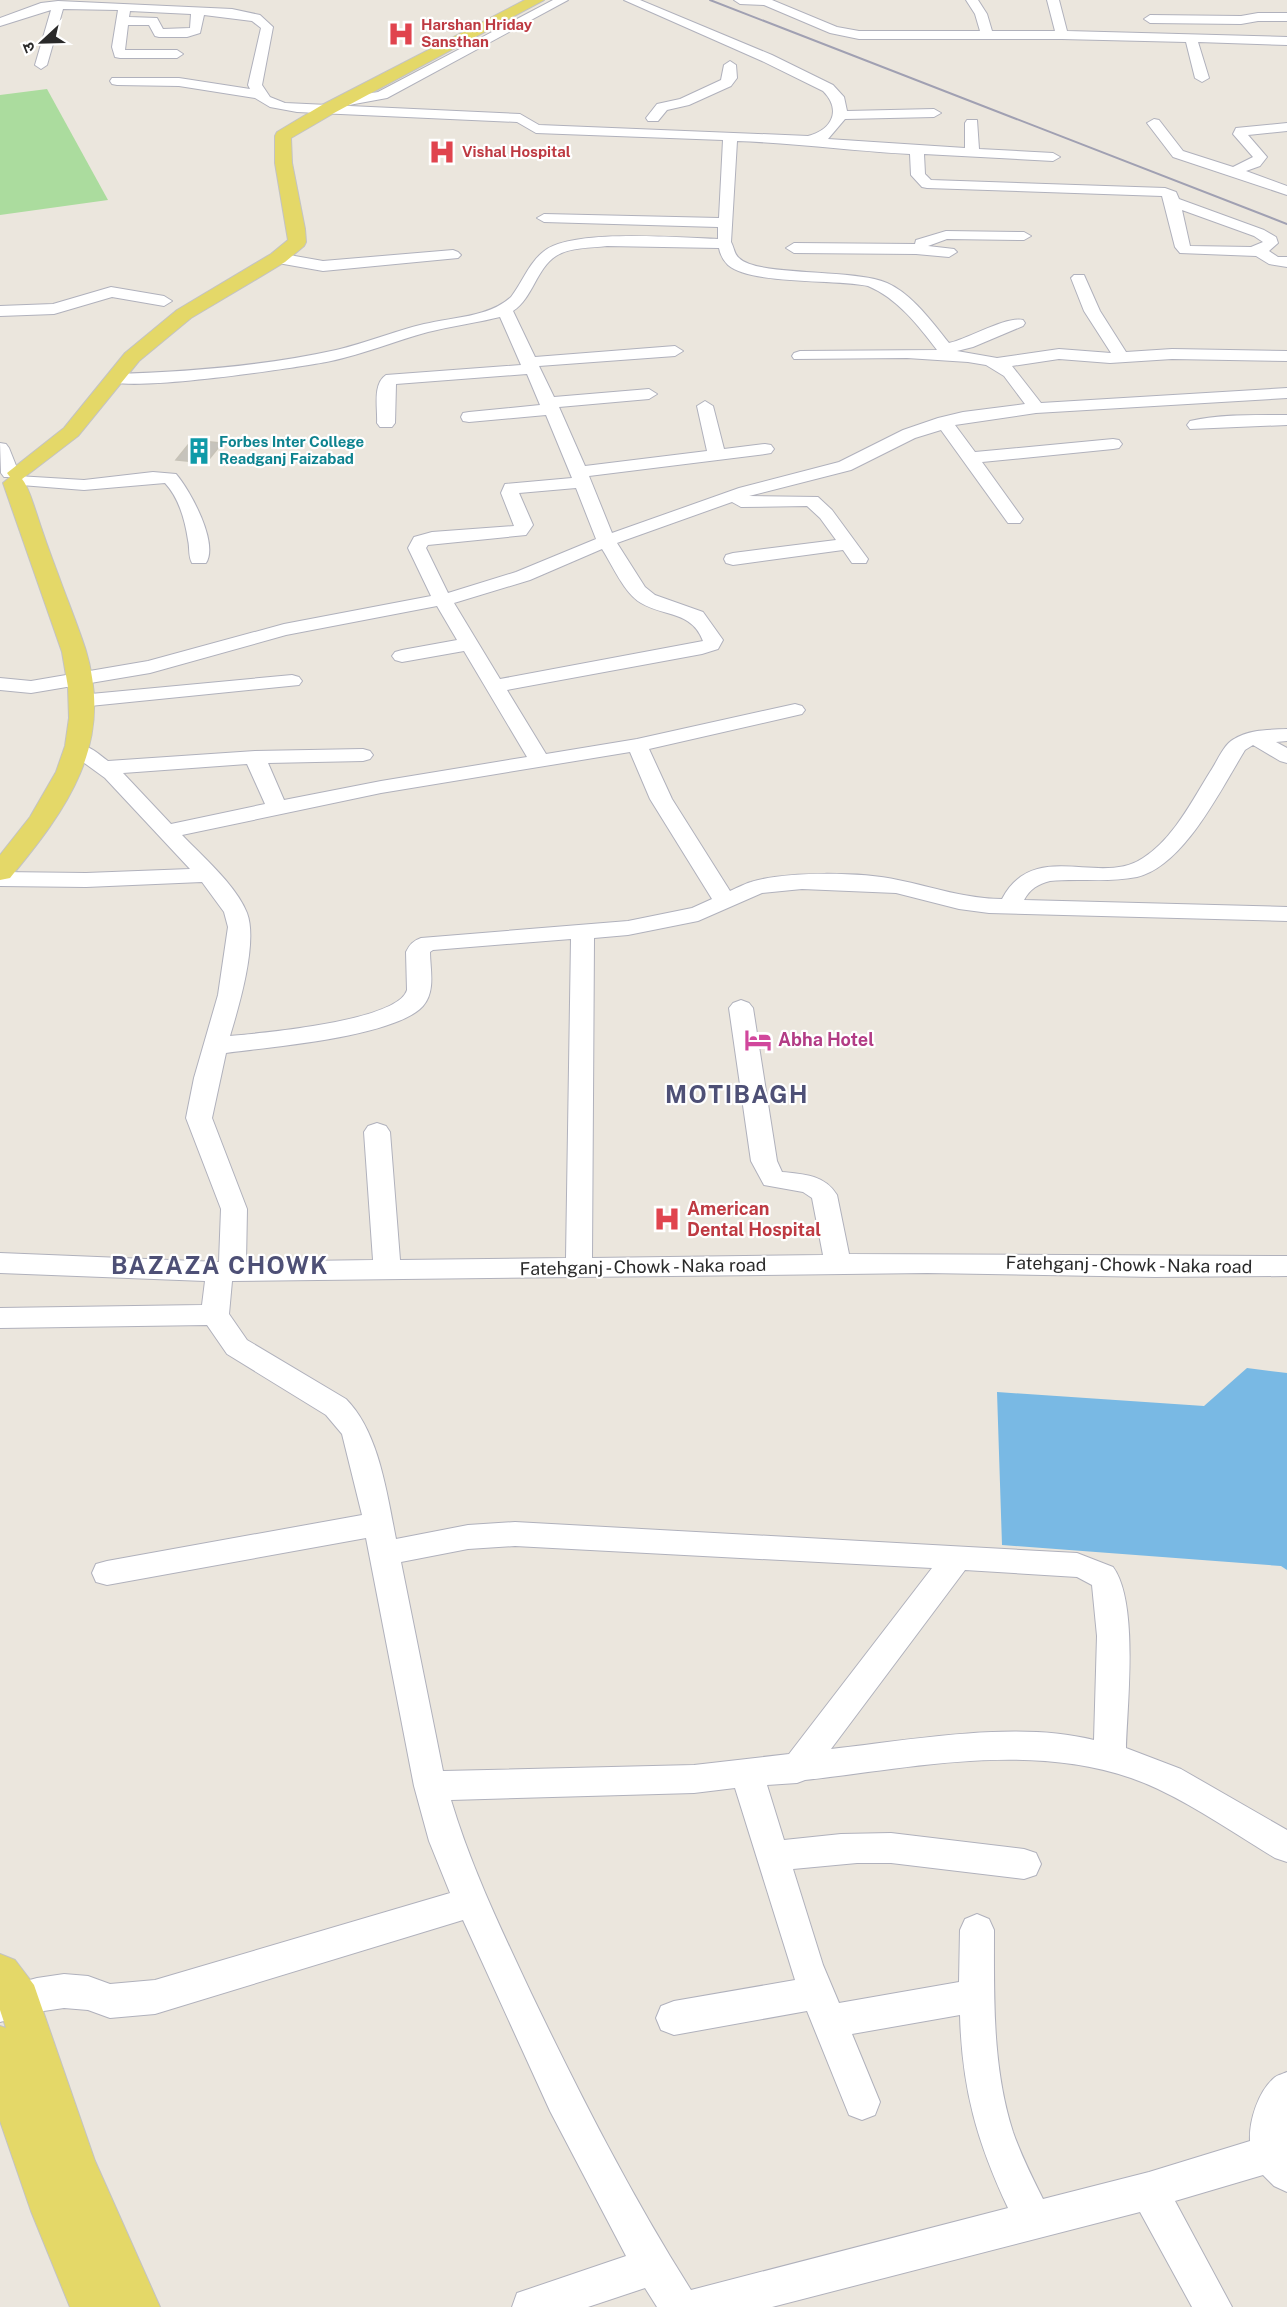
<svg xmlns="http://www.w3.org/2000/svg" width="1287" height="2307" font-family="'Public Sans','Noto Sans Devanagari',sans-serif">
<style>
.green{fill:#abdc9e}
.water{fill:#79b9e4}
.building{fill:#c6c3bc;stroke:#c6c2b7;stroke-width:1.5}
.lines{fill:none;stroke-linecap:round;stroke-linejoin:round}
.minor-casing{stroke:#b0b1bc;stroke-width:2}
.major-casing{stroke:#c3c3c3;stroke-width:2}
.minor{fill:#fff;fill-rule:evenodd}
.major{fill:#e4d868;fill-rule:evenodd}
.rail{stroke:#a0a0b2;stroke-width:2}
.labels{text-anchor:middle;stroke-width:4.5;stroke-linejoin:round;paint-order:stroke}
.far-health-label{font-size:15px;font-weight:bold;fill:#be3a42;stroke:#fff;text-anchor:start}
.far-culture-label{font-size:15px;font-weight:bold;fill:#0d838f;stroke:#fff;text-anchor:start}
.hotel-label{font-size:18px;font-weight:bold;fill:#b23c85;stroke:#fff;text-anchor:start}
.health-label{font-size:18px;font-weight:bold;fill:#be3a42;stroke:#fff;text-anchor:start}
.street-label{font-size:18px;fill:#2a2a2a;stroke:#fff}
.district-label{font-size:24px;font-weight:bold;letter-spacing:1.5px;fill:#4e5076;stroke:#fff}
</style>
<rect width="100%" height="100%" fill="#ebe6dd"/>
<path class="green" d="M47,89L108,200L0,215V95Z"/>
<path class="water" d="M1247,1368L1287,1373V1570L1281,1566L1002,1545L997,1392L1204,1406Z"/>
<path class="building" d="M192,440L222,443L206,463L176,460Z"/>
<g class="lines">
<defs>
<g id="minor">
<path d="M553,0H568L387,98L349,105L342,101L344,98L378,92Z"/>
<path d="M624,0H640L772,55L833,85L844,97L847,111L934,109L941,113L934,117L845,119L828,139L965,148V123L967,120H977L979,149L1053,153L1060,157L1053,161L924,154L925,174L931,180L1165,188L1176,192L1179,199L1264,230L1276,237L1278,243L1269,251L1278,257H1287V267L1269,264L1256,256L1180,253L1175,247L1162,196L927,188L922,187L911,175L910,154C852,151 795,143 737,141L731,242C734,247 734,254 739,258C758,277 852,268 887,283C912,294 932,322 949,343C968,339 1006,316 1023,320L1025,323L1023,326L973,347L957,351L997,358L1059,349L1111,353L1084,311L1071,278L1074,275H1084L1100,311L1126,352L1172,349L1287,351V361L1172,359L1110,363L1059,359L1012,366L1041,403L1287,388V398L1036,413L955,425L975,452L1113,439L1119,440L1122,444L1119,448L1113,449L982,462L1023,519L1020,523H1008L941,430L915,438L851,470L749,496L818,497L832,510L868,559L866,563H852L843,550L733,565L726,563L724,559L726,555L733,553L836,540L820,518L807,506L741,507L732,502L617,543L645,587L655,595L703,612L723,640L718,649L702,654L507,690L546,754L637,739L795,704L802,706L805,710L802,714L649,749L672,799L730,891C737,888 744,884 751,882C786,871 862,872 898,880C933,887 966,899 1002,899C1034,838 1101,887 1143,858C1173,839 1192,801 1210,772C1217,762 1223,745 1234,739C1250,729 1269,730 1287,729V741L1276,742L1287,748V763L1280,761L1253,745L1245,750C1221,789 1184,866 1137,877C1108,883 1079,878 1050,881C1038,884 1030,889 1024,900L1287,907V921L989,913L959,909L896,893L802,889L762,893L698,921L628,935L594,938L592,1258L823,1255L812,1198L803,1192L764,1185L751,1161L729,1008L733,1003L741,1000L749,1003L753,1008L777,1161L782,1172C804,1174 825,1175 837,1195L849,1254L1287,1256V1276L1155,1277L927,1273L232,1281L229,1314L247,1340L346,1399C379,1432 387,1494 396,1539L468,1525L515,1522L1077,1553L1113,1567C1139,1602 1127,1705 1126,1748L1181,1769L1287,1830V1862L1275,1858C1232,1832 1178,1794 1131,1778C1027,1742 911,1768 805,1780L797,1783L767,1785L784,1840L841,1834L891,1833L1024,1849L1036,1853L1041,1864L1036,1875L1024,1879L891,1863H857L793,1869L823,1965L839,2003L959,1982L960,1930L965,1919L977,1914L989,1919L994,1930C994,1997 992,2067 1013,2132C1021,2155 1032,2177 1043,2199L1149,2172L1250,2141C1249,2121 1258,2092 1274,2078C1277,2075 1283,2074 1287,2072V2192L1274,2186L1263,2175L1175,2201L1232,2307H1192L1140,2212L772,2307H657L645,2288L588,2307H512L517,2293L626,2256L550,2111L463,1920L155,2014L110,2018L88,2010L64,2008L37,2012L0,2022V1988L37,1978L64,1974L88,1976L110,1984L155,1980L450,1893L429,1841L414,1786L366,1538L107,1585L96,1582L92,1573L96,1564L107,1561L362,1515L342,1434L326,1415L227,1354L207,1325L0,1328V1308L202,1305L205,1281L0,1273V1253L219,1262L221,1209L186,1118L194,1078L218,995L228,927L224,912L202,882L86,887L0,886V872L86,873L190,869L105,778L72,754L69,750L72,746C87,742 97,753 108,761L255,751L363,749L370,751L373,755L370,759L363,761L268,763L284,800L381,781L527,757L464,651L402,662L395,660L392,656L395,652L402,650L457,640L437,606L286,635L150,673L31,693L0,690V678L31,681L148,661L284,624L431,596L408,548L414,537L432,532L514,526L501,493L505,484L572,478L546,415L469,422L463,421L461,417L463,413L469,412L540,405L527,374L396,384L395,423L392,427H380L377,423C378,409 372,384 386,375L521,365L500,317C476,323 452,326 428,332C395,341 364,354 331,361C303,367 117,395 105,379L113,374C188,372 263,366 336,350C366,343 395,331 424,324C453,317 489,317 511,297C522,283 529,263 543,252C570,228 681,238 718,239V227L544,222L537,218L544,214L719,218L723,140L536,133L517,122L297,112L270,107L255,98L179,86L117,85L112,84L110,81L112,78H179L250,89L248,85L261,28L252,21L204,15L200,33L187,37H159L155,36L149,25H128L125,50H177L183,54L177,58H120L115,57L112,47L118,10L63,9L47,65L41,69L35,65L51,10L0,26V18L41,3L58,1L232,9L260,15L273,27L262,85L270,97L285,103L520,114L539,125L808,136C832,130 842,110 823,91L762,61ZM130,11L191,14L190,28L163,29L157,18L129,17ZM1182,210L1254,236L1263,242L1251,247L1190,246ZM607,246L719,248C720,254 723,260 728,265C751,285 835,279 868,286C897,298 918,325 937,350L800,351L794,353L792,356L794,359L907,358L968,362L986,365L1004,376L1025,404L963,412L938,418L903,430L839,462L739,488L612,533L589,476L765,454L771,453L774,449L771,445L765,444L724,449L713,406L705,401L697,406L707,451L585,466L559,407L649,399L657,394L649,389L554,397L539,366L675,356L683,351L675,346L535,357L513,311C533,298 536,269 556,256C570,247 591,248 607,246ZM576,488L596,539L516,572L448,593L426,548L428,545L526,535L533,525L519,493ZM602,549C613,566 624,593 641,603C665,617 692,611 703,641L500,679L454,603L530,580ZM630,752L650,799L712,899L692,908L628,921L421,938C413,941 410,944 406,952L407,990C398,1021 262,1033 230,1036C239,1006 258,942 247,913C236,885 202,856 182,835L381,793ZM247,764L265,804L171,824L123,773ZM571,939L566,1258L400,1260L390,1132L386,1126L377,1123L368,1126L364,1132L373,1260L246,1262L247,1209L212,1118L226,1053C269,1047 395,1037 423,1006C436,991 430,969 430,952L433,950ZM515,1546L932,1568L789,1754L694,1765L443,1771L401,1562L468,1549ZM965,1570L1077,1577L1092,1585L1097,1636L1094,1740C1017,1720 910,1740 831,1749ZM735,1788L795,1980L674,2001L661,2006L656,2018L661,2030L674,2035L807,2011L849,2115L862,2120L875,2115L880,2102L852,2034L960,2015C962,2089 977,2142 1008,2208L691,2290C631,2195 580,2095 531,1993C501,1929 471,1867 451,1800L694,1793Z"/>
<path d="M734,0H772L837,27L859,31H980L975,14L966,0H978L987,14L992,31H1055L1047,0H1059L1067,31L1287,37V45L1198,42L1209,78L1202,82L1195,78L1186,42L1062,39H859L830,33L764,5L740,4Z"/>
<path d="M1258,13H1287V21H1258L1241,24L1150,23L1144,19L1150,15L1241,16Z"/>
<path d="M730,61L736,65L737,78L731,86L689,105L667,110L658,121H648L646,118L657,104L680,99L721,80L724,65Z"/>
<path d="M1154,119L1159,120L1183,151L1233,167L1253,157L1233,134L1236,128L1287,123V131L1248,135L1267,157L1260,166L1246,171L1287,186V195L1173,157L1147,123Z"/>
<path d="M946,231L1024,232L1031,236L1024,240L947,239L928,246L954,249L957,252L949,257L916,254L794,253L786,248L794,243L915,244L916,240Z"/>
<path d="M453,250L458,252L461,255L458,258L323,271L278,263L270,258L278,253L323,261Z"/>
<path d="M111,287L164,296L172,301L164,306L112,297L54,314L0,316V306L53,304Z"/>
<path d="M1287,415V425L1190,429L1187,425L1190,421C1221,414 1255,415 1287,415Z"/>
<path d="M0,443L6,444L9,448L19,473L17,476L84,480L153,472L176,474C190,490 219,543 206,563H192C188,556 190,548 188,540C185,520 179,498 165,483L84,490L21,485L15,484L12,480L14,477H4L1,473Z"/>
<path d="M292,675L299,677L302,681L299,685L80,707L73,705L70,701L73,697L80,695Z"/>
</g>
<g id="major">
<path d="M525,0H544L334,113L291,138L292,163L305,229L306,242L304,246L285,262L191,318L139,361L78,436L22,479C29,488 32,501 36,512C43,534 51,556 59,577C68,602 78,626 86,651C114,745 67,809 10,878L0,880V855L30,817L56,772L65,746L69,718L68,687L62,652L3,483L10,477L7,473L64,428L125,353L177,310L271,254L288,240L275,163V136L277,132L322,105Z"/>
<path d="M0,1954L15,1960L34,1985L95,2161L160,2307H70L31,2211L0,2121V2026L6,2028L0,2010Z"/>
</g>
</defs>
<use href="#minor" class="minor-casing"/>
<use href="#major" class="major-casing"/>
<use href="#minor" class="minor"/>
<use href="#major" class="major"/>
<path class="rail" d="M710,0L1287,224"/>
</g>
<defs>
<symbol id="hospital-bare" viewBox="-9 -9 18 18"><path d="M-5-5h3v3.5h4V-5h3V5h-3V1.5h-4V5h-3Z" fill="#e0444e" stroke="#fff" stroke-width="2.5" paint-order="stroke"/></symbol>
<symbol id="building-bare" viewBox="-9 -9 18 18"><path d="M-4-6H4V6H1V3H-1V6H-4ZM-2.5-4.3h1.7v1.8h-1.7ZM.8-4.3h1.7v1.8H.8ZM-2.5-1h1.7V.8h-1.7ZM.8-1h1.7V.8H.8Z" fill="#0f9aa8" stroke="#fff" stroke-width="2.5" paint-order="stroke"/></symbol>
<symbol id="hotel-bare" viewBox="-9 -9 18 18"><path d="M-6-4.5h1.5V1H6V5H4.5V3h-9V5H-6ZM-4 0a1.8 1.8 0 1 1 3.6 0ZM.5 0V-2.5h3Q6-2.5 6 0Z" fill="#d1479c" stroke="#fff" stroke-width="2.5" paint-order="stroke"/></symbol>
</defs>
<g fill-rule="evenodd">
<use href="#hospital-bare" x="382" y="15" width="38" height="38"/>
<use href="#hospital-bare" x="423" y="133" width="38" height="38"/>
<use href="#building-bare" x="180" y="432" width="38" height="38"/>
<use href="#hotel-bare" x="739" y="1021" width="38" height="38"/>
<use href="#hospital-bare" x="648" y="1200" width="38" height="38"/>
</g>
<g class="labels">
<g class="far-health-label">
<text x="421" y="30">Harshan Hriday<tspan x="421" dy="17">Sansthan</tspan></text>
<text x="462" y="157">Vishal Hospital</text>
</g>
<g class="far-culture-label">
<text x="219" y="447">Forbes Inter College<tspan x="219" dy="17">Readganj Faizabad</tspan></text>
</g>
<g class="hotel-label">
<text x="778" y="1046">Abha Hotel</text>
</g>
<g class="health-label">
<text x="687" y="1215">American<tspan x="687" dy="21">Dental Hospital</tspan></text>
</g>
<g class="street-label">
<text transform="translate(1129 1265) rotate(1)" y="6">Fatehganj - Chowk - Naka road</text>
<text transform="translate(643 1267) rotate(-1)" y="6">Fatehganj - Chowk - Naka road</text>
</g>
<g class="district-label">
<text x="737" y="1103">MOTIBAGH</text>
<text x="220" y="1274">BAZAZA CHOWK</text>
</g>
</g>
<g transform="translate(42 42) rotate(248)" stroke="#ffffff" stroke-width="4.5" paint-order="stroke">
<path d="M0-4.5L10 22L0 15L-10 22Z" fill="#2a2a2a"/>
<text y="-9" font-size="16" font-weight="bold" text-anchor="middle" fill="#2a2a2a">उ</text>
</g>
</svg>
